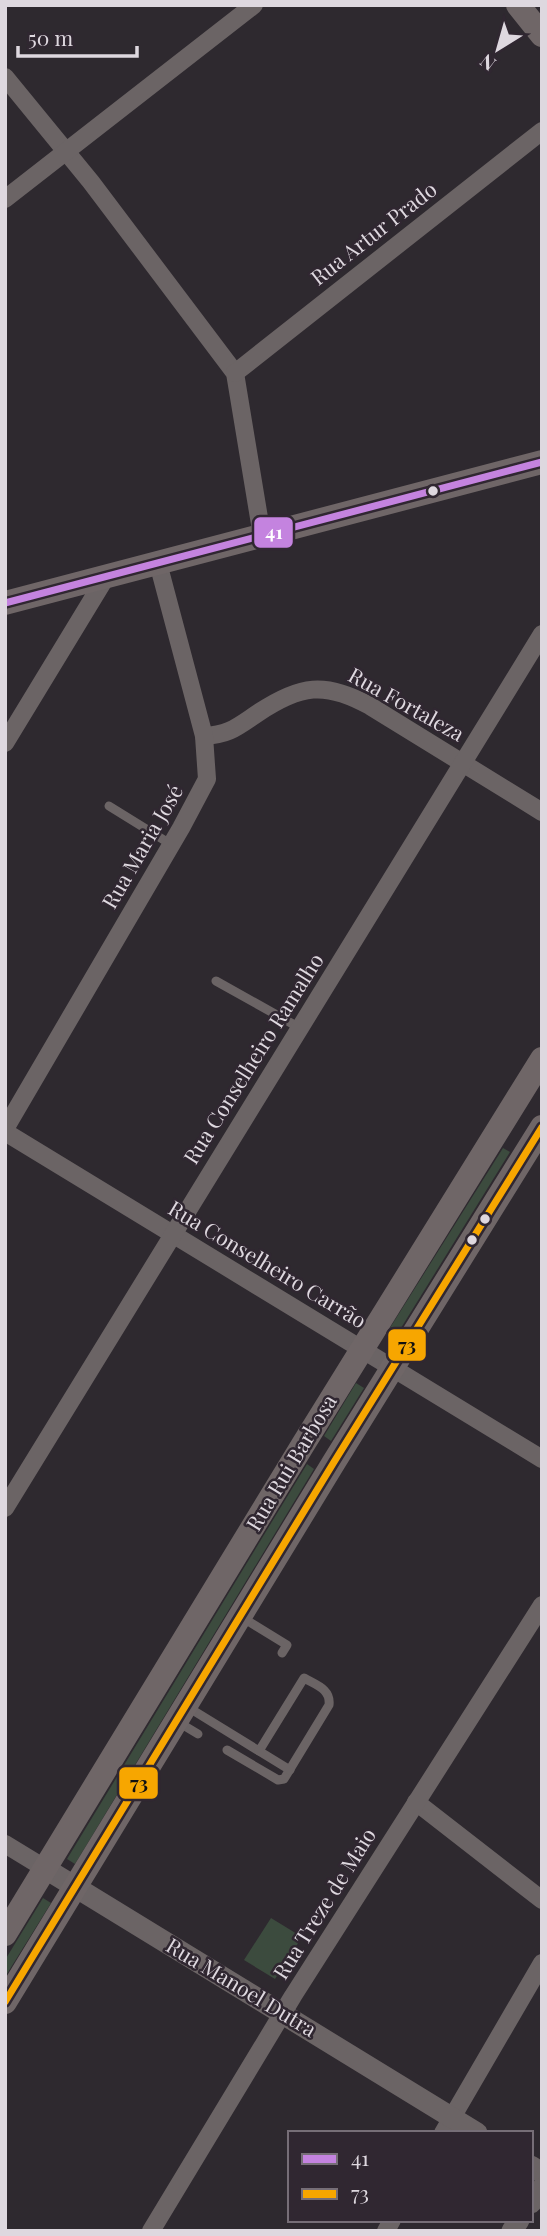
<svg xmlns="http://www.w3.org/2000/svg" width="547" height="2236" font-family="'Playfair Display',serif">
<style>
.green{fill:#3c4b3e}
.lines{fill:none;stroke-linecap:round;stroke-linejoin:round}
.service{stroke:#6b6465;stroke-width:9}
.minor{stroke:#6b6465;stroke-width:18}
.tertiary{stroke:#6b6465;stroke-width:21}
.secondary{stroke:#6f6667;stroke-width:24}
.bus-1-casing{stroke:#302731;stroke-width:12}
.bus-2-casing{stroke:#302731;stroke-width:12}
.bus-1{stroke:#c483df;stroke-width:7}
.bus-2{stroke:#f7a600;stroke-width:7}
.bus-dot{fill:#ded8df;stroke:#302731;stroke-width:2.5}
.labels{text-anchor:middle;stroke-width:5;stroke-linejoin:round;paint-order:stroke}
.street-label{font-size:21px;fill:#ded8df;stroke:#302731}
.line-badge{stroke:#302731;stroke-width:2.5}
.badge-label{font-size:19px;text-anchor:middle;font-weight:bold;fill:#fff}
.pale-badge-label{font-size:19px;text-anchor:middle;font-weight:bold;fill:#111}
</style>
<rect width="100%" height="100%" fill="#2e292f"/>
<g class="green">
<path d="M503,1148L510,1152L396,1336L388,1331Z"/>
<path d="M356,1383L364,1388L331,1441L324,1436Z"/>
<path d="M307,1464L314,1469L75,1864L67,1859Z"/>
<path d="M43,1898L51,1903L5,1977V1960Z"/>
<path d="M271,1918L302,1937L275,1979L244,1960Z"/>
</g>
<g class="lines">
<g class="service">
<path d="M109,806L172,845"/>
<path d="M216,981L300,1028"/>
<path d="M243,1618L287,1645L282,1653"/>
<path d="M186,1706L259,1751L304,1678C316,1685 331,1689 329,1705L284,1779L278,1780L227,1750"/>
<path d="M178,1722L198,1734"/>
<path d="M259,1751L290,1770"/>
</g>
<g class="minor">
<path d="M5,77L91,182L235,373L262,536"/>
<path d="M5,199L254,5"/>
<path d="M235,373L542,131"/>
<path d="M204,736C229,735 237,727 258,713C300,685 325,681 370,706L542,812"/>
<path d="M5,743L106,577"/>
<path d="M5,1129L181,828L207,779L204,736L158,563"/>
<path d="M5,1132L542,1459"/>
<path d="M5,1508L542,634"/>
<path d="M416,1802L542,1900"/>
<path d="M5,1844L46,1869"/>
<path d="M443,2133L542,1963"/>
<path d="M151,2231L293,1996L542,1605"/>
<path d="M386,2231L392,2220"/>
</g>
<g class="tertiary">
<path d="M46,1869L477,2133"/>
<path d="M531,2166L542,2173"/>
<path d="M531,2203L542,2188"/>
<path d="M512,2231L519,2220"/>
</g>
<g class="secondary">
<path d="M518,5L542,35"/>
<path d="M5,603L542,462"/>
<path d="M5,1934L304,1443L542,1059"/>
<path d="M5,2002L334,1462L542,1127"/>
</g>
<defs>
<path id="bus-1" d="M5,603L542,462"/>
<path id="bus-2" d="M5,2002L334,1462L542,1127"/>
</defs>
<use href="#bus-1" class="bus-1-casing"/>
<use href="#bus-2" class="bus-2-casing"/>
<use href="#bus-1" class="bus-1"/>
<use href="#bus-2" class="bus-2"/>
</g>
<g class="bus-dot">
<circle cx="433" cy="491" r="6"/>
<circle cx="485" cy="1219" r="6"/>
<circle cx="472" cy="1240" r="6"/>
</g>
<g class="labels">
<g class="street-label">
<text transform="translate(374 234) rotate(-38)" y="7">Rua Artur Prado</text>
<text transform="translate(406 705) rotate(29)" y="7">Rua Fortaleza</text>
<text transform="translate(143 847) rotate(-60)" y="7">Rua Maria José</text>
<text transform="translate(254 1059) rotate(-58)" y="7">Rua Conselheiro Ramalho</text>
<text transform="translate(267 1265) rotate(31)" y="7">Rua Conselheiro Carrão</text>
<text transform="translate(292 1463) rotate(-59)" y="7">Rua Rui Barbosa</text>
<text transform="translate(325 1904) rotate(-58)" y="7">Rua Treze de Maio</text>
<text transform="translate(241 1988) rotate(31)" y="7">Rua Manoel Dutra</text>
</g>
</g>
<g class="line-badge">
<rect x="253" y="516" width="41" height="33" rx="7" fill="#c483df"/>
<rect x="387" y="1328" width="40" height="34" rx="7" fill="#f7a600"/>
<rect x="118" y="1766" width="41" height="34" rx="7" fill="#f7a600"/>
</g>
<g class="badge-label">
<text x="274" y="539">41</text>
</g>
<g class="pale-badge-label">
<text x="407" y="1352">73</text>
<text x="139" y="1790">73</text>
</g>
<rect width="547" height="2236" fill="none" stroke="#ded8df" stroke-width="14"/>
<rect x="288" y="2131" width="245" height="91" fill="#302731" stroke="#766e77" stroke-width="2"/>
<rect x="302" y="2154" width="35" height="10" fill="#c483df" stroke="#766e77" stroke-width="2"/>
<text x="351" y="2166" font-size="21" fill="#ded8df">41</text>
<rect x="302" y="2189" width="35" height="10" fill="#f7a600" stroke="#766e77" stroke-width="2"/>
<text x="351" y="2201" font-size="21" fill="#ded8df">73</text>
<g transform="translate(498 49) rotate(217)" stroke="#302731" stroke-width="5" paint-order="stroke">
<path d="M0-5L12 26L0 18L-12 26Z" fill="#ded8df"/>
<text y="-10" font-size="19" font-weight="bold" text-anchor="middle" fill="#ded8df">N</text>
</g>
<path d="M18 46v10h119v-10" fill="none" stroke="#ded8df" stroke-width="3.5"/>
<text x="28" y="46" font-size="21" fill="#ded8df" stroke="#302731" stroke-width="5" paint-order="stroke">50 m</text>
</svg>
